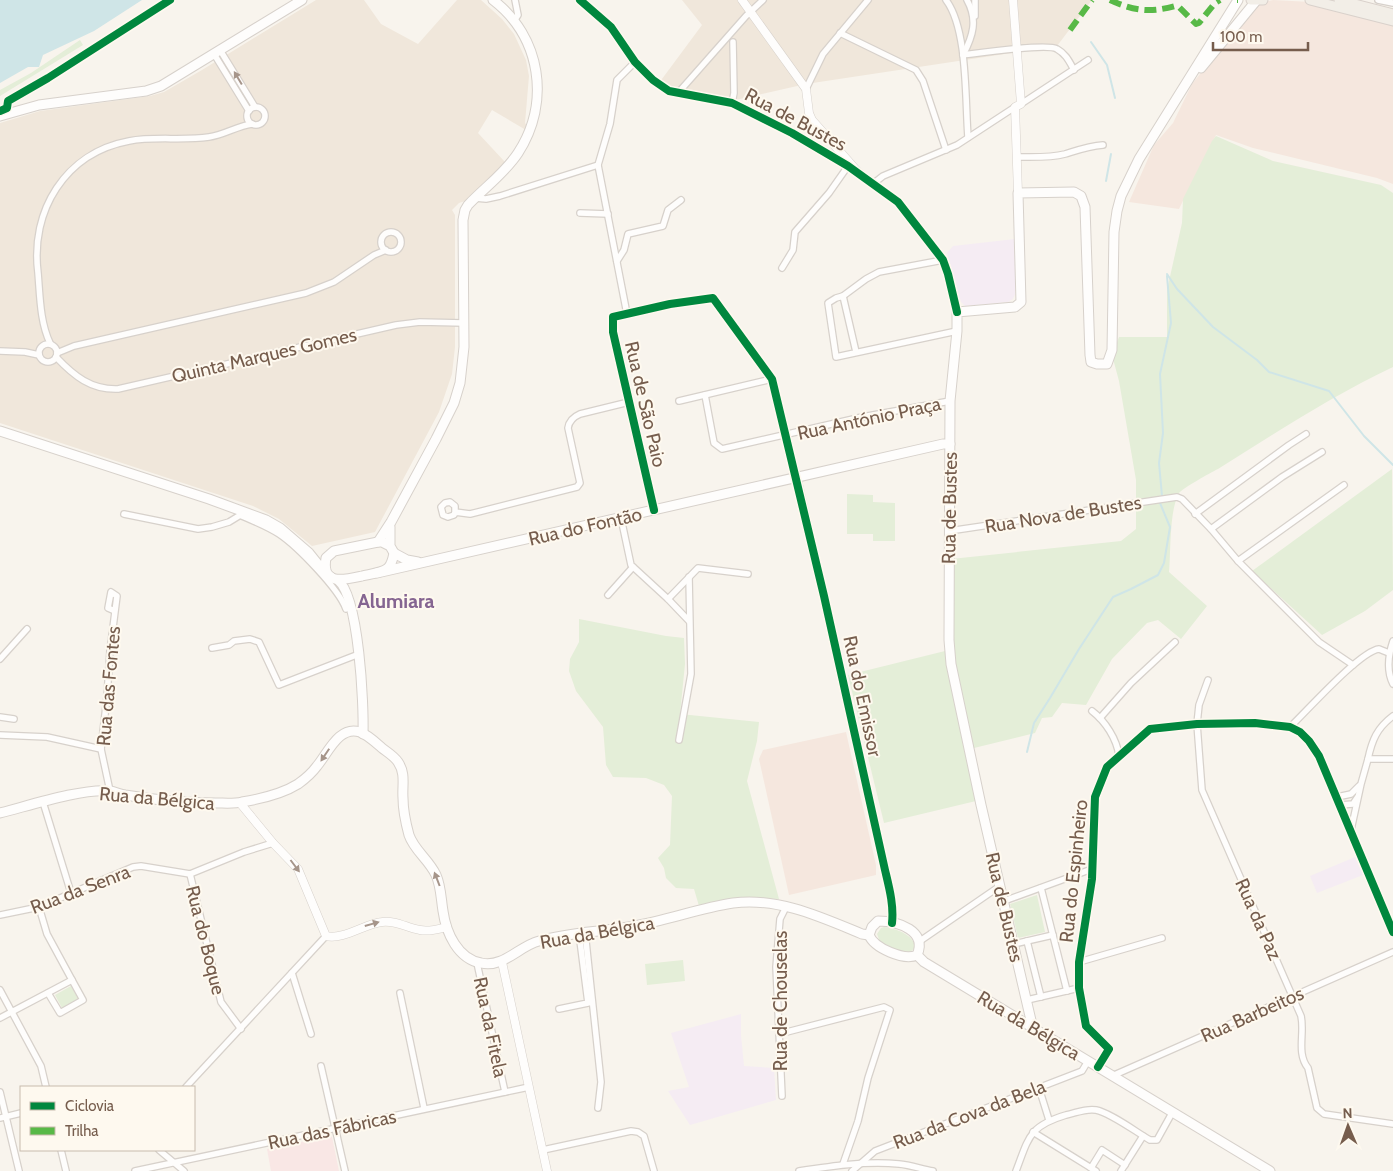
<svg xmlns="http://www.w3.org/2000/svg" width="1393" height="1171" font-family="Cabin,sans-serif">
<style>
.residential{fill:#f0e7db}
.commercial{fill:#f5e7de}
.education{fill:#f5ecf3}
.medical{fill:#f9e7e5}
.green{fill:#e4eed8}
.water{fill:#cfe5e7}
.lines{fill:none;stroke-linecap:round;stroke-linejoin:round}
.stream{stroke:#cfe5e7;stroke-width:2}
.minor-casing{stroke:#d7d1cb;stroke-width:8}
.tertiary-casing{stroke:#d7d1cb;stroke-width:9}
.secondary-casing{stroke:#d7d1cb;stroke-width:11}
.primary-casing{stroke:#d9d1cb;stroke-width:11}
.minor{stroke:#fefdfc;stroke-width:5.5}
.tertiary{stroke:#fefdfc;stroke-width:8}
.secondary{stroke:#fefdfc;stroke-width:9}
.primary{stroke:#f2eee7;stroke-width:9}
.quiet{stroke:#58b947;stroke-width:6;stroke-dasharray:12 6;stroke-linecap:butt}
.cycleway-casing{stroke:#fef9ef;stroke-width:11}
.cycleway{stroke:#00873e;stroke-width:8}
.oneway{fill:#a6958a}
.labels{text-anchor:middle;stroke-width:4;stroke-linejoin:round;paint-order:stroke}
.street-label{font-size:19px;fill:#765d4d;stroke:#fef9ef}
.neighbourhood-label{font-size:20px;font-weight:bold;fill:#856591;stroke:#fef9ef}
</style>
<rect width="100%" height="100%" fill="#f8f4ed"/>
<g class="residential">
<path d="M316,0H364L381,24L418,44L457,0H481L502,19L514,34L526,60L529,76L525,123L527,126L526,130L492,110L478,133L505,162L468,200L459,203L452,210L455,215V347L452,374L439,412L375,532L312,546L279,519L253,506L0,423V123L40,111L150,96L164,92L202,70Z"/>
<path d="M682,0H1092L1057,46L806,84L731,101L659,83L702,25Z"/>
</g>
<g class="commercial">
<path d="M1273,0L1311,2L1393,23V184L1377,178L1253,148L1216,135L1179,209L1129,202L1154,145L1173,123L1192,84L1256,4Z"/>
<path d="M846,732L876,865V875L789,895L759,759L763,750Z"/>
</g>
<g class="education">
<path d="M1015,239V294L1013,299L1008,302L965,306L961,302L947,253L953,246Z"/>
<path d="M1355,857L1363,875L1317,893L1310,876Z"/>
<path d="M741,1014V1035L744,1066L774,1068L776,1100L690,1125L668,1091L689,1087L671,1033Z"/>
</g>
<path class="medical" d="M330,1136L332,1137L339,1171H271L267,1149Z"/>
<g class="green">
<path d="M80,40L83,45L0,96V90L31,73Z"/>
<path d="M1216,136L1273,161L1381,185L1393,193V367C1332,396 1275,433 1218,469C1210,473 1183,488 1179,493C1169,511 1171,551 1169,572L1207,606L1181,639L1158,620L1147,623L1112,659L1086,705L1062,703L1052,717L1042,718L1035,733L974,748L949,650L951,559L1121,541L1136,529V480L1119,381L1112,355L1119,337H1167V290L1182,223L1183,199L1212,141Z"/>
<path d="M1392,469L1393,590L1365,611L1322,635L1252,571Z"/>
<path d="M847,494L873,495V502L895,503V541H873V534H847Z"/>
<path d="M579,619L666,636L684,638L685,664L680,714L759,722L757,741L747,781L779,899L753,898L699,906L694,889L676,888L666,878L664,868L658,858L670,845L672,796L664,785L646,778L613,777L606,765L603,727L576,691L569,671L570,659L579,642Z"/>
<path d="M945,651L976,801L884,823L848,675Z"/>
<path d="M1037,895L1045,932L1018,938L1010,904Z"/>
<path d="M884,927C895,928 915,935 915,948L910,952L903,953L880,942L877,934L881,928Z"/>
<path d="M683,960L685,981L647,985L645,964Z"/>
<path d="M71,986L78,999L62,1008L55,995Z"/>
</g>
<path class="water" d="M0,0H142L94,31L43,55L39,67H28L0,83Z"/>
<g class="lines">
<g class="stream">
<path d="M1091,42L1107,65L1115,98"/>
<path d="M1106,181L1111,154"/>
<path d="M1167,274L1177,289L1213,327L1257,360L1269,372L1329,391L1364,436L1393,465"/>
<path d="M1162,496L1159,463L1163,433L1160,374L1171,323L1167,276"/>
<path d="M1027,752L1034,723L1050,698L1079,649L1113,597L1131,589L1158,575L1164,563L1170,527L1160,503"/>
</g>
<defs>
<g id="minor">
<path d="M580,0L611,27L635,62L653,80L669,91L732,103L792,133L853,169"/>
<path d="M946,0C968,29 965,100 968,137"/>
<path d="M1378,0L1393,3"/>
<path d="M975,16V0"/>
<path d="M514,21L518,15L515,0"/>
<path d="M840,33L916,70L923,81L946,150"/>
<path d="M220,50L255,107"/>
<path d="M214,54L249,111"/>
<path d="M963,55C979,53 1047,43 1057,49C1066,54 1069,61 1074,70"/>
<path d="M963,55C973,36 978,20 967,0"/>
<path d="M806,89L823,54L868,0"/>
<path d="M678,93L746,16L763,0"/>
<path d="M732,103L734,93L733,42"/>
<path d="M1021,104L1088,60"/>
<circle cx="256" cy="116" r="9"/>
<path d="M1017,157C1033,157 1050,158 1065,154C1078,150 1089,146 1103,145"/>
<path d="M874,183L883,176L957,145L1015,107"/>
<path d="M475,198L486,199L500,196L598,165"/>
<path d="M580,213L608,214"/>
<circle cx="391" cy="242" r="10"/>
<path d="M617,261L624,250L628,234L663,226L668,210L681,200"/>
<path d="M782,268L793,250L795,232L829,193L848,166"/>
<path d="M843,296L866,279L879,272L943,260"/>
<path d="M627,314L598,165L610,124L617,80L635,62"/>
<path d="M50,343C40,322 40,296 38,273C30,211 65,153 129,141C155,136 182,141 209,137C224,135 237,126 252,124"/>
<circle cx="48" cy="353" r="9"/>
<path d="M0,351L25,352L39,355"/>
<path d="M856,352L843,296L836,298L828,303L836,357L957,331"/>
<path d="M57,353L74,346L306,293L334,282L374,255L386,250"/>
<path d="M56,357C74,376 91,390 118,389L396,325L420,322L464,323"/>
<path d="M705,395L714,443L722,449L862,417L950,401"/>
<path d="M679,401L772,379"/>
<path d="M654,510L613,332V317C645,309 679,301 713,298L772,379L797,478"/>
<path d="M455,512V506L450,502L445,503L441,507L443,515L448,517L454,515L455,512L470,514L577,487L580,483L568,428C569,421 573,417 580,414L629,402"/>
<path d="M124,514L198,529L212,527L229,522L242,514"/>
<path d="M1195,514L1289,445L1306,434"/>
<path d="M240,515C253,521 267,526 279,534C297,546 339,589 346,609"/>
<path d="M621,518L631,565L668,599L689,621"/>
<path d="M1211,529L1282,477L1322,452"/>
<path d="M949,531L1177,497L1182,499L1211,529L1238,561L1319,642L1353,665"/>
<path d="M1238,561L1344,485"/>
<path d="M608,595L633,567"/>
<path d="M668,599L698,568L748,574"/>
<path d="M1393,641C1388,656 1386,670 1393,684"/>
<path d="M212,648L229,645L234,641L250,639L259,642L279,685L359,654"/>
<path d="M0,659L27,629"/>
<path d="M1208,680L1199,705L1197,724L1202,790L1301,1016C1305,1033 1296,1053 1308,1068L1317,1108L1324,1114L1393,1124"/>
<path d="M1092,711C1105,721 1117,739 1119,756"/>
<path d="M0,717L14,719"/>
<path d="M1100,718L1131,683L1175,642"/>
<path d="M1290,727C1306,712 1360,651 1379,649L1389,653"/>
<path d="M0,735L47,737L101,749"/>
<path d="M679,740L691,674L689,577"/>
<path d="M1368,759C1372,740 1377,728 1393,716"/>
<path d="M110,791L101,749L107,697L110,651L117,596L111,592L108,608L115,611"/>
<path d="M1337,797L1351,794L1359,786"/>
<path d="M43,802L71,893"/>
<path d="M1340,805L1353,804L1357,798"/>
<path d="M1351,830L1361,784L1368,759H1393"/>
<path d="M190,874L221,1002L241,1029"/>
<path d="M1041,888L1067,991"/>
<path d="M1004,901L1092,869"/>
<path d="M0,915L39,907L133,867L141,866L190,874L244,852L273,843"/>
<path d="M585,932L601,1082L598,1108"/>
<path d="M920,941L1000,886"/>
<path d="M1027,941L1041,997"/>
<path d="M1014,944L1053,935"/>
<path d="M1079,962L1162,938"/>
<path d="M477,963L505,1092"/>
<path d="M292,973L311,1034"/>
<path d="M0,990L41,1066L46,1087"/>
<path d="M48,993L60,1013L83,1000L72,980"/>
<path d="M400,993L424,1108"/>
<path d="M1027,1000L1079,988"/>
<path d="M559,1009L588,1003L579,933"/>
<path d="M0,1018L72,980L47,934L39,907"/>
<path d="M779,1034L884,1007L890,1010L868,1078L858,1121L843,1164"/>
<path d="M321,1066L345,1171"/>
<path d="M1098,1067L1109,1049L1086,1026L1079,988V962L1092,879L1095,797L1107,767L1150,729L1197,724L1255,723L1290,727L1300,732L1309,741L1319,756L1393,932"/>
<path d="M1112,1076L1393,952"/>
<path d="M186,1087L326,936"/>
<path d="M1039,1088L1049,1120"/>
<path d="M0,1092L19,1171"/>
<path d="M782,1096L776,967L780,919L786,907"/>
<path d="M0,1118L21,1113"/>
<path d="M1033,1132L1096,1171"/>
<path d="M61,1150L66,1171"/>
<path d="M159,1150L184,1171"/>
<path d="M543,1150L631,1131L638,1132L644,1136L654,1171"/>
<path d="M1091,1168L1102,1150L1125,1165"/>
<path d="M135,1171L529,1087"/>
<path d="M799,1171C832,1166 865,1161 899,1164C910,1165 922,1169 933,1171"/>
<path d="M852,1171L875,1151L1082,1071L1088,1061"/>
<path d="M1016,1171C1029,1137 1029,1126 1066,1115C1076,1113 1086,1108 1096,1110C1111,1113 1136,1132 1150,1140H1157L1172,1113"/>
<path d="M1121,1171L1143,1136"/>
</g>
<g id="tertiary">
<path d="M742,0L806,89L809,113L812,120L858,172L898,202L921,231L943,260L948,274L957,312"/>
<path d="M1013,0L1021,104L1015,107L1018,193"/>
<path d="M797,478L885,870C889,887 894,905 892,923"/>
<path d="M240,803L273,843L298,869L326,936C344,940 364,924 382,922C396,920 407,928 420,930C429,932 439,929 447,927"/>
<path d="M502,962L547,1171"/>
</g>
<g id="secondary">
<path d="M1201,68L1256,1"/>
<path d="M0,116L39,105L146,91L161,86L302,0"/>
<path d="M0,431L209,499L266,520L280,528L309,553L325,573L331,577"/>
<path d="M378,542L391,522L436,439L454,403L460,383L464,347L463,220L465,210L468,205C484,188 505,173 518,153C551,102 541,37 493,0"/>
<path d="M390,546L382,542H378L334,551L326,558C321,586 344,580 362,576C370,574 382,573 388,568C392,564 393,558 394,553L390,546V527"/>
<path d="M394,553L407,560L418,562"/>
<path d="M377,573L943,444H950"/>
<path d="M338,580C359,597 364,705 363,734"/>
<path d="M0,813C28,806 82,788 110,791C115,792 120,794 125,795C155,800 185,803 216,803C224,803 234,804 242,802C260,799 282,794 298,784C305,779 312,773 317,766C328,753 339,725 360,732C368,735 375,742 382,748C387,752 394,756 398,762C406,774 402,785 403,798C403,810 406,824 409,835C414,850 429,860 436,875C441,886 441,899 443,911C446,933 458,959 481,963C504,968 519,946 539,941C570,932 603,932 634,926C668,920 700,908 733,903C778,897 821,917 862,934L869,935"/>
<path d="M878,921C898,921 928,931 917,955C904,961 874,948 869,935L872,927Z"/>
<path d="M917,955L924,962L1270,1171"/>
<path d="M1033,1029L981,805L951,664L949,640L950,401L957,331V312L1015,307L1021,302L1018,193L1074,192L1081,196L1085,207L1090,355L1091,362L1097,364H1107L1112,350L1114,232L1117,211L1121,196L1139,159L1238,0"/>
</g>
<g id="primary">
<path d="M1251,0H1263"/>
<path d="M1310,0L1393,21"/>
<path d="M1339,0L1393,14"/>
</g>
</defs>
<use href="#minor" class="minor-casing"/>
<use href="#tertiary" class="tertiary-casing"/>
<use href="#secondary" class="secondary-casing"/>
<use href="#primary" class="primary-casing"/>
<use href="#minor" class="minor"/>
<use href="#tertiary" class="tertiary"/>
<use href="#secondary" class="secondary"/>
<use href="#primary" class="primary"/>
<g class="quiet">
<path d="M1110,0C1134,11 1150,13 1175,6L1179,7L1196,24L1199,23L1215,3L1220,0"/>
<path d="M1237,0H1238"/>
<path d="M1070,30L1092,0"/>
</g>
<defs>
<g id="cycleway">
<path d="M580,0L611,27L635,62L653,80L669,91L732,103L792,133L848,166L898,202L943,260L948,274L957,312"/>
<path d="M0,111L7,108L8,101L48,78L170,0"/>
<path d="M654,510L613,332V317L670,304L713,298L772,379L824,596L885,870C889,887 894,905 892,923"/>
<path d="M1098,1067L1109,1049L1086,1026L1079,988V962L1092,879L1095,797L1107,767L1150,729L1197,724L1255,723L1290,727L1300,732L1309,741L1319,756L1393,932"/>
</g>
</defs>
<use href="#cycleway" class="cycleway-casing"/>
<use href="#cycleway" class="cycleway"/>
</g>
<defs><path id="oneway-solid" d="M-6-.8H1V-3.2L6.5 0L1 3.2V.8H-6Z" transform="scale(1.25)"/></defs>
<g class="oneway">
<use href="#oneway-solid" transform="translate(238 78) rotate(-121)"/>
<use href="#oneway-solid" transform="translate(325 755) rotate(124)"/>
<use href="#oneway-solid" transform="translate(295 866) rotate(53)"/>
<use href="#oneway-solid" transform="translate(437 879) rotate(-111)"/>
<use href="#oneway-solid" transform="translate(372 924) rotate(-16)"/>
</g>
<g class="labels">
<g class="street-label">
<text transform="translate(796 119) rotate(28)" y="7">Rua de Bustes</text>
<text transform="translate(264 355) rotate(-13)" y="7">Quinta Marques Gomes</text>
<text transform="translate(646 404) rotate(77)" y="7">Rua de São Paio</text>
<text transform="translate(869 418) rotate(-12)" y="7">Rua António Praça</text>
<text transform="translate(949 508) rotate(-89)" y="7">Rua de Bustes</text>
<text transform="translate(1063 514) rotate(-9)" y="7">Rua Nova de Bustes</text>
<text transform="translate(585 526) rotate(-13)" y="7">Rua do Fontão</text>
<text transform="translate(108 686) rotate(-85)" y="7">Rua das Fontes</text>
<text transform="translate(863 696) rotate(78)" y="7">Rua do Emissor</text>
<text transform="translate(157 798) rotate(5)" y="7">Rua da Bélgica</text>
<text transform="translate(1073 871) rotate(-84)" y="7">Rua do Espinheiro</text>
<text transform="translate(80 889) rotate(-21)" y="7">Rua da Senra</text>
<text transform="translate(1005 907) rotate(77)" y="7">Rua de Bustes</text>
<text transform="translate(1259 919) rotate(66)" y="7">Rua da Paz</text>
<text transform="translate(597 932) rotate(-10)" y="7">Rua da Bélgica</text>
<text transform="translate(206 940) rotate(76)" y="7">Rua do Boque</text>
<text transform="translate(780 1001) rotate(-90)" y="7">Rua de Chouselas</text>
<text transform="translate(1252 1014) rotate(-24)" y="7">Rua Barbeitos</text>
<text transform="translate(1029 1025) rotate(31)" y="7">Rua da Bélgica</text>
<text transform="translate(491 1027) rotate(78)" y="7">Rua da Fitela</text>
<text transform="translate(969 1114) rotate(-21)" y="7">Rua da Cova da Bela</text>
<text transform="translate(332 1129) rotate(-12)" y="7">Rua das Fábricas</text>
</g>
<g class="neighbourhood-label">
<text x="396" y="608">Alumiara</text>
</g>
</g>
<rect x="20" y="1086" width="175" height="65" fill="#fef9ef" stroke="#c8bbae"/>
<rect x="30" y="1102" width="25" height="8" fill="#00873e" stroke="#c8bbae"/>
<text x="65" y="1111" font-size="15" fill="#765d4d">Ciclovia</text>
<rect x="30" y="1127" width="25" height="8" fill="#58b947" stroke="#c8bbae"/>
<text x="65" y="1136" font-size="15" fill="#765d4d">Trilha</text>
<g transform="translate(1348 1126) rotate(358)" stroke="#fef9ef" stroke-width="4" paint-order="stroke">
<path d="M0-4L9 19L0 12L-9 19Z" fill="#765d4d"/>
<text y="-8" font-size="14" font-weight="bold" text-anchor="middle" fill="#765d4d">N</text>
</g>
<path d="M1213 42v8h95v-8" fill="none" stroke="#765d4d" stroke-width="2.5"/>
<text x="1220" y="42" font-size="15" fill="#765d4d" stroke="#fef9ef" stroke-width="4" paint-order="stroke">100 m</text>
</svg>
